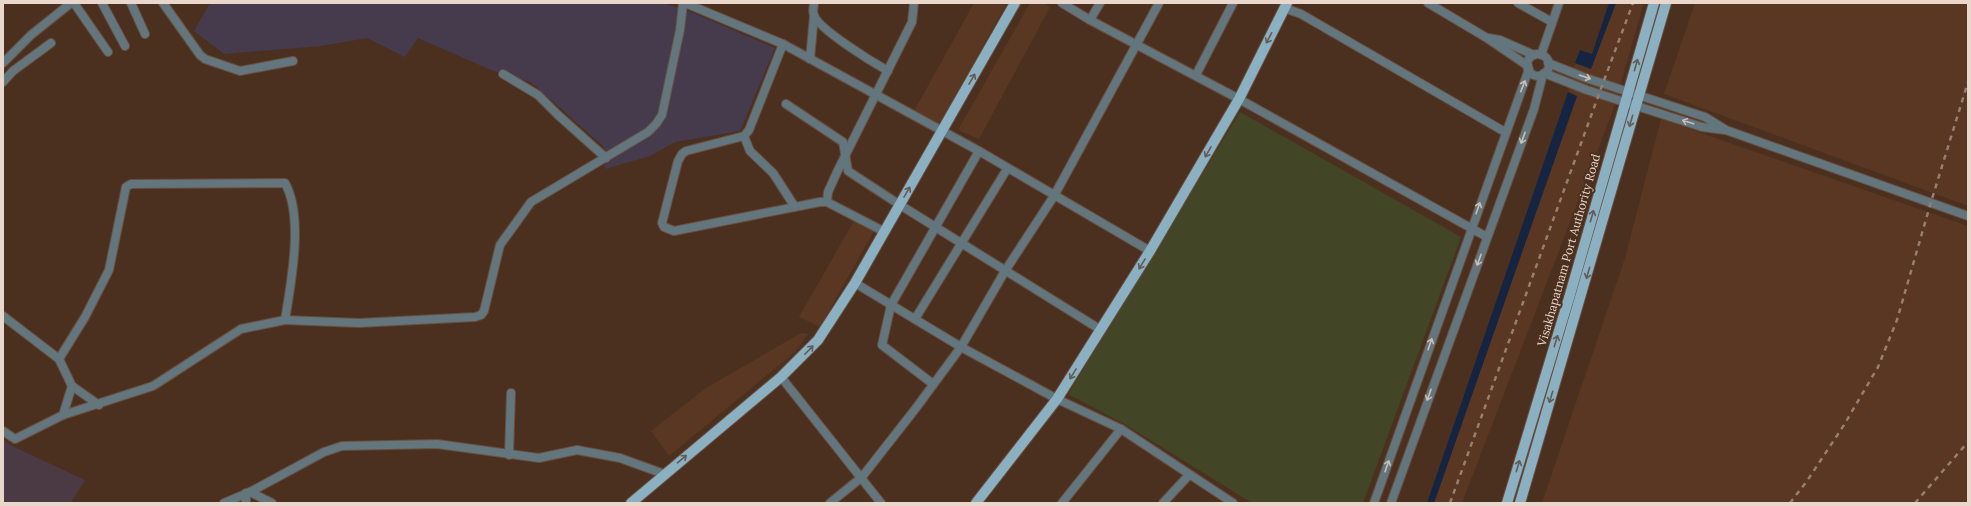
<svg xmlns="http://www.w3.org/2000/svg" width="1971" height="506" font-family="Lora,serif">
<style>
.built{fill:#593722}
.education{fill:#453b4c}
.medical{fill:#4b3944}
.green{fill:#434527}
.water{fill:#152440}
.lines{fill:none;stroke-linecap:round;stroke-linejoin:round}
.minor-casing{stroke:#684e3e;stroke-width:10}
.major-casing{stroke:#684e3e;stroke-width:12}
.minor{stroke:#63757d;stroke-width:8}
.major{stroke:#8bb0c2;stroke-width:10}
.rail{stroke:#967e70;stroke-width:2.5;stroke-dasharray:5 5;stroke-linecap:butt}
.oneway{stroke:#625d58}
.oneway2{stroke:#c8beb8}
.labels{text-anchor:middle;stroke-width:4;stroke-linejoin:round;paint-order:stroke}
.street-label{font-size:12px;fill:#e9d7cc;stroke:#4c301f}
</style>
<rect width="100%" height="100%" fill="#4c301f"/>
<g class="built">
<path d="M974,3H1007L938,126L913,113Z"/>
<path d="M1030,3H1044L1050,7L979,139L958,130Z"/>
<path d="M1616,3H1644L1612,113L1462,503H1434L1577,96L1568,92L1575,63L1591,69Z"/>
<path d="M1695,3H1968V206L1664,94Z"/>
<path d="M1661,119L1968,226V503H1542L1625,258Z"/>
<path d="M855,219L875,229L820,327L799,317Z"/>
<path d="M801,333L808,334L795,352L669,456L651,431L706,388Z"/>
</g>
<path class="education" d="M210,3H663L691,12L775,48L740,131L675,142L650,156L605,169L604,147L531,82L491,70L418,38L405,57L367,38L321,46L224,54L194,31Z"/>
<path class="medical" d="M3,439L12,446L85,480L71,503H3Z"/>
<path class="green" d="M1240,112L1461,237L1363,503H1252L1126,425L1068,394Z"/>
<g class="water">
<path d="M1609,3H1616L1591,69L1575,63L1580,50L1592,54Z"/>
<path d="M1568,92L1577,96L1434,503H1427Z"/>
</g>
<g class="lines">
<defs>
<g id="minor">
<path d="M74,3L108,52"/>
<path d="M102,3L125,46"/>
<path d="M131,3L145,34"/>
<path d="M163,3L200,55L205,59L240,71L293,61"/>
<path d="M685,3L783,44L979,151L1150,251"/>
<path d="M814,3C814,7 812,11 814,15C818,29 874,63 888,71"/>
<path d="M1062,3L1090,20L1239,99L1487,237"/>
<path d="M1428,3L1487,38L1528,66"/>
<path d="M1518,3L1552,22"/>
<path d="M1284,8L1301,14L1505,132"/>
<path d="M1090,20L1100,3"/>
<path d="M1488,38L1500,40L1534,55"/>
<path d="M783,44L749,130L744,136L686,151L682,154L678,161L662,223L664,227L674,231L820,202H827L885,232"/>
<circle cx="1538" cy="65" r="11"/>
<path d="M1541,55L1559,3"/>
<path d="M810,59L814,16"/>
<path d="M3,63L31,35L71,3"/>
<path d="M1548,63L1586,78L1705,117L1726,130L1968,216"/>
<path d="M1544,73L1587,90L1702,127L1725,130"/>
<path d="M503,74L538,95L558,115L606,158"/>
<path d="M1196,75L1233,3"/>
<path d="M3,82L13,71L51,43"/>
<path d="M786,104L843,142L848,171L900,205L1101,330"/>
<path d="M744,136L750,151L773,173L795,207"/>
<path d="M827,202L828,192L838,170L912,22L914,3"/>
<path d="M855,283L961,347L1057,399L1121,429L1233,503"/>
<path d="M3,316L59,359"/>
<path d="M915,319L1007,169"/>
<path d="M285,320L359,323L475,317L481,315L484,311L500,245L531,202L648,132L656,124L662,115L680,30L683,3"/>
<path d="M781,377L881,503"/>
<path d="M933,384L882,345L891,305L979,151"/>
<path d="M63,415L153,386L241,329L285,320C291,283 304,217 285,183L131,184L126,187L109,270L85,317L59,359L72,386L99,405"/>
<path d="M3,431L15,439L63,415L72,386"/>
<path d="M509,455L511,393"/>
<path d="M250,492L272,503"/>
<path d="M224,503L250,492L324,452L342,446L437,444L539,458L577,450L620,458L664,474"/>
<path d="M246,503V493"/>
<path d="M830,503L862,477L916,408L961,347L1005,271L1054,196L1159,3"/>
<path d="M1062,503L1121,429"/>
<path d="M1163,503L1189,475"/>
<path d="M1374,503L1529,69"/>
<path d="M1391,503L1534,109L1543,74"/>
</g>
<g id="major">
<path d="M631,503L781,377L818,340L855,283L1015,3"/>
<path d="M976,503L1057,399L1150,251L1239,99L1287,3"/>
<path d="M1507,503L1569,298L1654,3"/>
<path d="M1520,503L1666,3"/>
</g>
</defs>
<use href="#minor" class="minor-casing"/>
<use href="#major" class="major-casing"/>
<use href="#minor" class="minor"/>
<use href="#major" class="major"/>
<g class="rail">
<path d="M1450,503L1603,83L1633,3"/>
<path d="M1790,503L1807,481L1844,425L1878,367L1897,320L1931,202L1968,82"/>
<path d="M1915,503L1968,442"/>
</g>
</g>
<defs><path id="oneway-shaft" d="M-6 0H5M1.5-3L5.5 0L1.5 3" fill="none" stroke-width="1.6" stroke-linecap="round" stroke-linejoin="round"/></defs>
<g class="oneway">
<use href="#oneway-shaft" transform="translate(1269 38) rotate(117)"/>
<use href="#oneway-shaft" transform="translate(1636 65) rotate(-74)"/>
<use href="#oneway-shaft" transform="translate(972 79) rotate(-60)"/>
<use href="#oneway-shaft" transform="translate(1631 121) rotate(106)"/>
<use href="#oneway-shaft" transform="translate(1208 152) rotate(120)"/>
<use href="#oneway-shaft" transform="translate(907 192) rotate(-60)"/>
<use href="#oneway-shaft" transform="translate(1592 216) rotate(-74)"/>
<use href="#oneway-shaft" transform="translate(1142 264) rotate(122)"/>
<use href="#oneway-shaft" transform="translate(1588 273) rotate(106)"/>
<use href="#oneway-shaft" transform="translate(1556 341) rotate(-73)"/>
<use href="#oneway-shaft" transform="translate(809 350) rotate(-45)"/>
<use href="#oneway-shaft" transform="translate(1073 374) rotate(122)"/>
<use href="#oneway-shaft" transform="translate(1551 397) rotate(107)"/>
<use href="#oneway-shaft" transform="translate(682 459) rotate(-40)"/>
<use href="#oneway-shaft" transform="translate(1518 466) rotate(-73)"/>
</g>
<g class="oneway2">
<use href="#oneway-shaft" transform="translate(1585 77) rotate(19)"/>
<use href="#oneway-shaft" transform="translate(1523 86) rotate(-69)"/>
<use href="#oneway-shaft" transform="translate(1688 122) rotate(-162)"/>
<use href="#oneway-shaft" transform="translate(1523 138) rotate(110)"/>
<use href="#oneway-shaft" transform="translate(1478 208) rotate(-71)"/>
<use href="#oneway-shaft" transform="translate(1479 260) rotate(110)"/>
<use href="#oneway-shaft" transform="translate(1430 344) rotate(-71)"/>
<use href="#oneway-shaft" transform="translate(1429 395) rotate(110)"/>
<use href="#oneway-shaft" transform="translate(1387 466) rotate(-71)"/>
</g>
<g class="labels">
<g class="street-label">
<text transform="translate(1569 250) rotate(-74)" y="4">Visakhapatnam Port Authority Road</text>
</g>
</g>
<rect width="1971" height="506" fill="none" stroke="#e9d7cc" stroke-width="8"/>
</svg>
